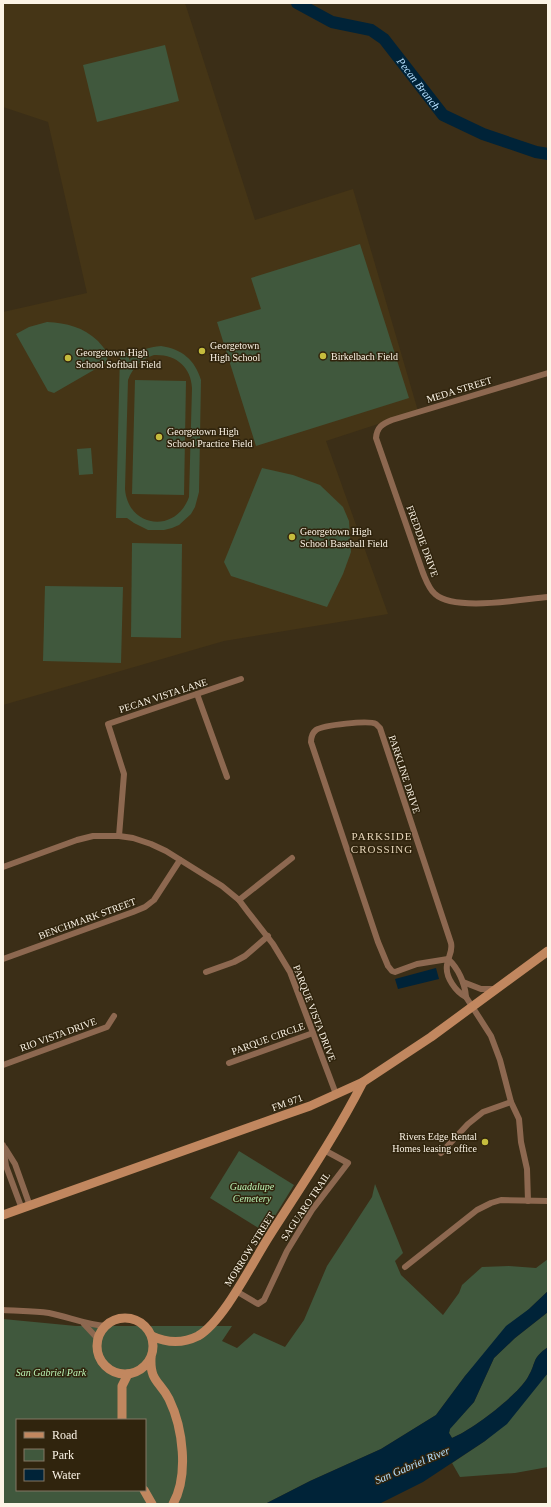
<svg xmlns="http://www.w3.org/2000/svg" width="551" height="1507" font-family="'Times New Roman',serif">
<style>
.built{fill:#453516}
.green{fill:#40583d;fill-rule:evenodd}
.water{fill:#002338}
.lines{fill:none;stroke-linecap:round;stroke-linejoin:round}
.river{stroke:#002338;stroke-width:12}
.street{stroke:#8d6850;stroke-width:6}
.secondary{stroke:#c1875f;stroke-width:9}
.poi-dot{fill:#c5bc3d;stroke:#30240d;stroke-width:1.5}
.labels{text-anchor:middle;stroke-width:3;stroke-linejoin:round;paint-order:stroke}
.poi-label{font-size:10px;fill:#fcf4e6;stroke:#30240d;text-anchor:start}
.street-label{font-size:10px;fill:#fcf4e6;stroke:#30240d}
.park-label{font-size:10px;font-style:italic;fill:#bbf5b6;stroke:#30240d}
.water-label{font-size:11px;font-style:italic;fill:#b6e1ff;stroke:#30240d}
.neighbourhood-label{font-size:11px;letter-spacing:1px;fill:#e4d3b8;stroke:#30240d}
</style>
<rect width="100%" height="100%" fill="#3b2e17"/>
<path class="built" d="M3,3H185L255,220L353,189L418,411L326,441L388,614L224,641L3,705V312L87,293L48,122L3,107Z"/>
<g class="green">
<path d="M165,45L179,101L97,122L83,65Z"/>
<path d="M360,244L409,398L256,446L217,322L261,309L251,278Z"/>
<path d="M47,322C67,323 83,327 98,341C101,345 106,349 107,354C108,356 107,361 106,363L54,393L48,391L16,334L29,327Z"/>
<path d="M161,346C182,349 195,360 201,380L199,492L195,507L191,514L179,525L172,528L164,530H148L134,523L127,518H116L120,353H129V360C138,350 149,347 161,346ZM154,355C176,354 191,367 192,388L189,497C176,534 128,528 125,489L128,380C133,367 141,359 154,355Z"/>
<path d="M135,380L186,381L184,495L132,494Z"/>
<path d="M91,448L93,474L79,475L77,449Z"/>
<path d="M262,468L293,475L320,485L343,507L349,521L351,552L343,574L327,607L231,576L224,562Z"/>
<path d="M132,543L182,544L181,638L131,637Z"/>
<path d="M45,586L123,587L121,663L43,661Z"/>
<path d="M239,1151L294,1185L265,1232L210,1198Z"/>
<path d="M375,1184L403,1253L395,1261L401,1275L443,1315L459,1293L462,1285L482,1267L509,1266L536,1268L548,1259V1291L529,1309L465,1376L436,1415L381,1449L310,1481L265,1504H3V1319L76,1326H232L222,1341L237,1348L254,1333L285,1347L304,1320L327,1266L372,1197ZM17,1420H145V1490H17Z"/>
<path d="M548,1312V1347C531,1359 537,1362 528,1377C517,1396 472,1430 452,1438L449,1433L450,1428L474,1402L494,1358L515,1338Z"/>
<path d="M548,1373V1467L515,1473L460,1477L452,1463L485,1441Z"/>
</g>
<g class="water">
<path d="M436,968L439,979L398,989L395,979Z"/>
<path d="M548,1291V1312L515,1338L494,1358L474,1402L450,1429L449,1433L452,1438C472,1430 517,1396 528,1377C537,1362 531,1359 548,1347V1373L507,1424L485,1441L423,1482L379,1504H265L310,1481L381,1449L436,1415L465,1376L506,1326L529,1309Z"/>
</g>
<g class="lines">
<path class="river" id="s1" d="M297,3L332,22L371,30L384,39L443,115L483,134L536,152L548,154"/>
<g class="street">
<path d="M548,373L392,420C382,424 377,427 376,438L423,573C426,580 429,589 435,594C455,612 522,599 548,597"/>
<path d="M197,694L227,777"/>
<path d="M119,836L124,774L108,724L241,679"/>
<path d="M3,867L77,840L93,836H119L133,838L151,844L166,851L222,886L239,900L248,912L273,944L290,972L336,1094"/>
<path d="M239,900L292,858"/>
<path d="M3,959L133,912L145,907L154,900L180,860"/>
<path d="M448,959L417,964L395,972L392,971L388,966L378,942L311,742C311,737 312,733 316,730C323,725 369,720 376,724L380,728L451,943C453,952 448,956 447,965C445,977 456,992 466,997"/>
<path d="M448,959C458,968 465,983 466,997L491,1036L500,1060L511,1102L519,1119L521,1142L527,1169L528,1201"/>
<path d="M206,972L234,962L245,956L268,936"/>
<path d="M463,982L481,989H495"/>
<path d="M229,1063L313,1033"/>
<path d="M3,1065L107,1027L114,1016"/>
<path d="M3,1145L6,1166L22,1209"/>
<path d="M5,1148L15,1164L30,1206"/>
<path d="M441,1153L468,1124L483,1112L511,1102"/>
<path d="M405,1267L477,1210L491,1203L501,1200L548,1201"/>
<path d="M236,1291L258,1304L264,1300L287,1251L312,1210L348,1163L324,1150"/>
<path d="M3,1310C18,1311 34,1311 49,1313C69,1317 86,1325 106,1326"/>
<path d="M84,1324L98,1339"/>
</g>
<g class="secondary">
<path d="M3,1215L287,1114L310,1106L363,1082L431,1037L548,951"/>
<circle cx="125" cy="1346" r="28"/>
<path d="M152,1336C167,1343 182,1344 198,1336C224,1321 253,1261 270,1235C302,1185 336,1135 363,1082"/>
<path d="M151,1358C150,1382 160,1381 169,1399C183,1428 189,1475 173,1504"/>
<path d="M122,1420V1386L128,1374"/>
<path d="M144,1490L152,1504"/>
</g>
</g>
<g class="poi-dot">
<circle cx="202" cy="351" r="4"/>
<circle cx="323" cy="356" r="4"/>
<circle cx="68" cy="358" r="4"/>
<circle cx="159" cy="437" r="4"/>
<circle cx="292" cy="537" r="4"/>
<circle cx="485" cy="1142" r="4"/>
</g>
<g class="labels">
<g class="poi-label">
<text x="210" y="349">Georgetown<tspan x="210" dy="12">High School</tspan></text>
<text x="76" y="356">Georgetown High<tspan x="76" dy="12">School Softball Field</tspan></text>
<text x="331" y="360">Birkelbach Field</text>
<text x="167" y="435">Georgetown High<tspan x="167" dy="12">School Practice Field</tspan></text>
<text x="300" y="535">Georgetown High<tspan x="300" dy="12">School Baseball Field</tspan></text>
<text x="477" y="1140" text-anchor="end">Rivers Edge Rental<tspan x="477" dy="12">Homes leasing office</tspan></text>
</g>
<g class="street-label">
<text transform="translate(459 389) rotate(-17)" y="4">MEDA STREET</text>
<text transform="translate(423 541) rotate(70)" y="4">FREDDIE DRIVE</text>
<text transform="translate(163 695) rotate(-18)" y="4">PECAN VISTA LANE</text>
<text transform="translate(405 774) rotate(72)" y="4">PARKLINE DRIVE</text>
<text transform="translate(87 918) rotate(-20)" y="4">BENCHMARK STREET</text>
<text transform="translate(315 1013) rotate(69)" y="4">PARQUE VISTA DRIVE</text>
<text transform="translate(58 1034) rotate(-20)" y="4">RIO VISTA DRIVE</text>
<text transform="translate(268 1038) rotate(-20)" y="4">PARQUE CIRCLE</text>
<text transform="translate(287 1102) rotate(-20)" y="4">FM 971</text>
<text transform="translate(305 1206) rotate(-56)" y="4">SAGUARO TRAIL</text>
<text transform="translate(249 1249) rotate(-58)" y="4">MORROW STREET</text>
</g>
<g class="park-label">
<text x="252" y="1190">Guadalupe<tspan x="252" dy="12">Cemetery</tspan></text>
<text x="51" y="1376">San Gabriel Park</text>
</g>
<g class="water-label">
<text dy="4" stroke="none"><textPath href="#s1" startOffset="152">Pecan Branch</textPath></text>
<text transform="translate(412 1465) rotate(-23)" y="4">San Gabriel River</text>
</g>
<g class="neighbourhood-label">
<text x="382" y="840">PARKSIDE<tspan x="382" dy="13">CROSSING</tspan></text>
</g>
</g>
<rect width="551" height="1507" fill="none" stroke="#fcf4e6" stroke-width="8"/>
<rect x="16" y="1419" width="130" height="72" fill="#30240d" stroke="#827764"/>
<rect x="24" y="1432" width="20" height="6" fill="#c1875f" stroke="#827764"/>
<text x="52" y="1439" font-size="12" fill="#fcf4e6">Road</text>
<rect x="24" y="1449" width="20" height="12" fill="#40583d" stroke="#827764"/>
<text x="52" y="1459" font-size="12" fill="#fcf4e6">Park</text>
<rect x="24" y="1469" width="20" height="12" fill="#002338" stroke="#827764"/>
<text x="52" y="1479" font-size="12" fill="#fcf4e6">Water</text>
</svg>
